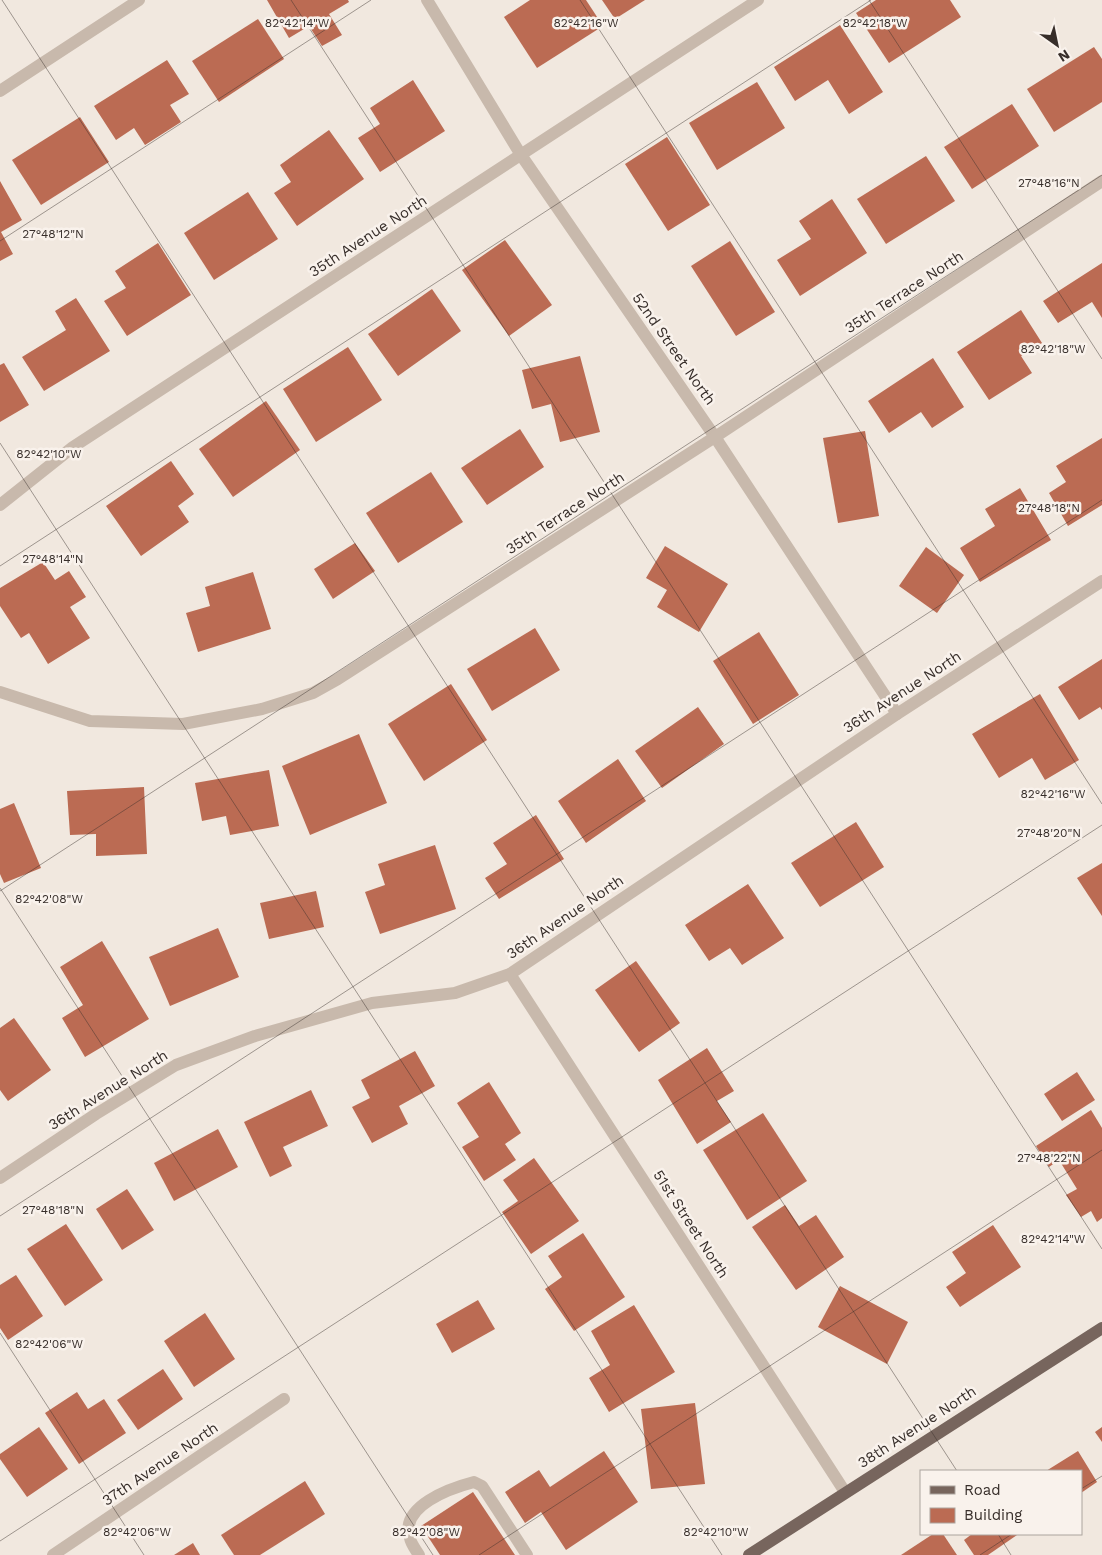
<svg xmlns="http://www.w3.org/2000/svg" width="1102" height="1555" font-family="'Work Sans',sans-serif">
<style>
.building{fill:#bb6b53}
.lines{fill:none;stroke-linecap:round;stroke-linejoin:round}
.minor{stroke:#c8b9ac;stroke-width:12}
.major{stroke:#77655d;stroke-width:12}
.ticks{fill:none;stroke:#372e2a;stroke-width:1;stroke-opacity:0.45}
.labels{text-anchor:middle;stroke-width:5;stroke-linejoin:round;paint-order:stroke}
.street-label{font-size:15px;fill:#372e2a;stroke:#f9f2ec}
.ticks-label{font-size:12px;text-anchor:middle;fill:#372e2a;stroke:#f9f2ec;stroke-width:5;stroke-linejoin:round;paint-order:stroke}
</style>
<rect width="100%" height="100%" fill="#f1e8df"/>
<g class="building">
<path d="M267,0H348L349,2L329,14L342,35L322,46L309,26L289,38Z"/>
<path d="M530,0H586L603,26L537,68L504,17Z"/>
<path d="M602,0H645L615,19Z"/>
<path d="M876,0H950L961,17L889,63L856,13Z"/>
<path d="M258,19L284,59L219,102L192,61Z"/>
<path d="M840,25L883,92L849,114L828,80L795,101L774,67Z"/>
<path d="M1094,47L1102,59V102L1054,132L1027,89Z"/>
<path d="M167,60L189,94L170,105L181,122L145,145L134,128L116,140L94,106Z"/>
<path d="M413,80L445,131L380,172L358,138L380,124L370,108Z"/>
<path d="M757,82L785,128L717,170L689,123Z"/>
<path d="M1012,104L1039,146L972,189L944,147Z"/>
<path d="M80,117L109,162L41,205L12,160Z"/>
<path d="M329,130L364,179L297,226L274,193L291,182L280,165Z"/>
<path d="M667,137L710,205L668,231L625,164Z"/>
<path d="M926,156L955,201L886,244L857,199Z"/>
<path d="M0,181L22,220L1,232L13,254L0,261Z"/>
<path d="M248,192L278,239L214,280L184,233Z"/>
<path d="M832,199L867,253L800,296L777,260L811,239L799,221Z"/>
<path d="M505,240L552,305L509,336L462,270Z"/>
<path d="M730,241L775,312L736,336L691,266Z"/>
<path d="M158,243L191,295L127,336L104,301L126,288L115,271Z"/>
<path d="M1102,263V318L1092,302L1058,323L1043,301Z"/>
<path d="M432,289L461,331L398,376L368,334Z"/>
<path d="M76,298L110,351L44,391L22,357L66,330L55,311Z"/>
<path d="M1021,310L1042,343L1021,356L1032,373L989,400L957,352Z"/>
<path d="M348,347L382,400L316,442L283,389Z"/>
<path d="M580,356L600,432L560,442L551,404L532,409L522,370Z"/>
<path d="M933,358L964,407L932,428L921,412L889,433L868,401Z"/>
<path d="M4,363L29,405L0,422V365Z"/>
<path d="M266,401L300,450L233,497L199,449Z"/>
<path d="M520,429L544,467L487,505L461,468Z"/>
<path d="M865,431L879,516L838,523L823,438Z"/>
<path d="M1102,438V505L1068,526L1049,493L1066,482L1056,466Z"/>
<path d="M171,461L194,494L178,506L189,522L141,556L106,506Z"/>
<path d="M431,472L463,522L398,563L366,513Z"/>
<path d="M1020,488L1051,540L980,582L960,548L995,526L985,509Z"/>
<path d="M355,543L375,571L333,599L314,569Z"/>
<path d="M665,546L728,584L699,632L657,607L667,590L646,578Z"/>
<path d="M926,547L964,575L937,613L899,586Z"/>
<path d="M43,562L55,580L69,571L86,597L70,607L90,638L48,664L29,633L21,638L0,606V588Z"/>
<path d="M253,572L271,629L198,652L186,613L210,606L205,587Z"/>
<path d="M535,628L560,670L492,711L467,669Z"/>
<path d="M759,632L799,695L753,724L713,661Z"/>
<path d="M1102,659V710L1100,707L1079,720L1058,687Z"/>
<path d="M451,684L487,740L424,781L388,724Z"/>
<path d="M1040,694L1079,760L1045,780L1032,758L999,778L972,734Z"/>
<path d="M698,707L724,744L662,788L635,751Z"/>
<path d="M359,734L387,803L310,835L282,766Z"/>
<path d="M618,759L646,801L586,843L558,801Z"/>
<path d="M269,770L279,826L230,835L226,816L202,821L195,783Z"/>
<path d="M144,787L147,854L96,856V834L70,835L67,791Z"/>
<path d="M14,803L41,868L4,883L0,874V809Z"/>
<path d="M536,815L564,859L499,899L485,878L507,864L493,843Z"/>
<path d="M856,822L884,867L820,907L791,863Z"/>
<path d="M435,845L456,909L380,934L365,892L385,885L378,864Z"/>
<path d="M1102,863V916L1077,878Z"/>
<path d="M748,884L784,938L742,965L730,948L709,961L685,925Z"/>
<path d="M316,891L324,927L269,939L260,903Z"/>
<path d="M218,928L239,977L170,1006L149,957Z"/>
<path d="M102,941L149,1019L85,1057L62,1018L83,1005L60,967Z"/>
<path d="M636,961L680,1023L639,1052L595,990Z"/>
<path d="M14,1018L51,1070L8,1101L0,1090V1028Z"/>
<path d="M707,1048L734,1091L717,1101L731,1122L697,1144L658,1080Z"/>
<path d="M415,1051L435,1086L399,1106L408,1124L372,1143L352,1107L370,1098L361,1080Z"/>
<path d="M1077,1072L1095,1100L1062,1121L1044,1094Z"/>
<path d="M489,1082L521,1133L505,1144L516,1160L484,1181L462,1147L479,1137L457,1103Z"/>
<path d="M311,1090L328,1126L283,1147L292,1166L270,1177L244,1122Z"/>
<path d="M1091,1110L1102,1128V1218L1097,1222L1091,1211L1081,1217L1066,1195L1077,1189L1059,1160L1049,1167L1036,1146Z"/>
<path d="M763,1113L807,1181L747,1220L703,1150Z"/>
<path d="M218,1129L238,1167L174,1201L154,1163Z"/>
<path d="M534,1158L579,1221L531,1254L502,1212L518,1201L503,1180Z"/>
<path d="M127,1189L154,1230L122,1250L96,1209Z"/>
<path d="M785,1205L799,1226L816,1215L844,1257L796,1290L752,1227Z"/>
<path d="M66,1224L103,1280L65,1306L27,1249Z"/>
<path d="M993,1225L1021,1267L960,1307L946,1287L966,1273L952,1252Z"/>
<path d="M583,1233L625,1297L574,1331L545,1289L562,1277L548,1256Z"/>
<path d="M16,1275L43,1316L8,1340L0,1328V1285Z"/>
<path d="M840,1286L908,1322L887,1364L818,1327Z"/>
<path d="M478,1300L495,1329L452,1353L436,1324Z"/>
<path d="M634,1305L675,1372L609,1412L589,1378L610,1365L591,1331Z"/>
<path d="M205,1313L235,1359L194,1387L164,1341Z"/>
<path d="M163,1369L183,1399L138,1430L117,1400Z"/>
<path d="M77,1392L88,1409L104,1399L126,1433L79,1464L45,1413Z"/>
<path d="M695,1403L705,1484L651,1489L641,1409Z"/>
<path d="M39,1427L68,1469L27,1497L0,1459V1454Z"/>
<path d="M1102,1427V1442L1095,1432Z"/>
<path d="M604,1451L638,1502L566,1550L541,1512L525,1523L505,1492L539,1470L550,1487Z"/>
<path d="M1078,1451L1097,1482L1081,1493V1471H1046Z"/>
<path d="M305,1481L325,1514L260,1555H234L221,1535Z"/>
<path d="M473,1492L515,1555H440L421,1526Z"/>
<path d="M933,1534H943L957,1555H901Z"/>
<path d="M972,1534H1016L1017,1535L988,1555H974L964,1540Z"/>
<path d="M193,1543L200,1555H174Z"/>
</g>
<g class="lines">
<g class="minor">
<path d="M427,0L521,155L715,437L897,714"/>
<path d="M0,91L139,0"/>
<path d="M0,505L73,447L758,0"/>
<path d="M0,692L90,721L183,724L262,709L313,693L338,679L715,437L1102,181"/>
<path d="M510,974L845,1492"/>
<path d="M0,1178L96,1114L176,1065L255,1036L372,1003L455,993L510,974L897,714L1102,581"/>
<path d="M53,1555L284,1399"/>
<path d="M419,1555C416,1550 411,1544 410,1538C399,1506 451,1488 474,1482L482,1486L527,1555"/>
</g>
<path class="major" d="M749,1555L1102,1328"/>
</g>
<path class="ticks" d="M2,0L957,1471M291,0L1102,1249M580,0L1102,804M869,0L1102,359M0,241L371,0M0,443L722,1555M0,566L871,0M0,888L433,1555M0,891L1102,175M0,1216L1102,500M0,1333L144,1555M1081,1489L1102,1476M998,1534L1011,1555M0,1541L1102,825M479,1555L1102,1150M980,1555L1012,1534"/>
<g class="labels">
<g class="street-label">
<text transform="translate(368 236) rotate(-33)" y="5">35th Avenue North</text>
<text transform="translate(904 292) rotate(-33)" y="5">35th Terrace North</text>
<text transform="translate(674 349) rotate(55)" y="5">52nd Street North</text>
<text transform="translate(565 513) rotate(-33)" y="5">35th Terrace North</text>
<text transform="translate(902 692) rotate(-33)" y="5">36th Avenue North</text>
<text transform="translate(565 917) rotate(-34)" y="5">36th Avenue North</text>
<text transform="translate(108 1090) rotate(-32)" y="5">36th Avenue North</text>
<text transform="translate(691 1224) rotate(57)" y="5">51st Street North</text>
<text transform="translate(917 1427) rotate(-33)" y="5">38th Avenue North</text>
<text transform="translate(160 1464) rotate(-34)" y="5">37th Avenue North</text>
</g>
</g>
<g class="ticks-label">
<text x="297" y="27">82°42'14"W</text>
<text x="586" y="27">82°42'16"W</text>
<text x="875" y="27">82°42'18"W</text>
<text x="1049" y="187">27°48'16"N</text>
<text x="53" y="238">27°48'12"N</text>
<text x="1053" y="353">82°42'18"W</text>
<text x="49" y="458">82°42'10"W</text>
<text x="1049" y="512">27°48'18"N</text>
<text x="53" y="563">27°48'14"N</text>
<text x="1053" y="798">82°42'16"W</text>
<text x="1049" y="837">27°48'20"N</text>
<text x="49" y="903">82°42'08"W</text>
<text x="1049" y="1162">27°48'22"N</text>
<text x="53" y="1214">27°48'18"N</text>
<text x="1053" y="1243">82°42'14"W</text>
<text x="49" y="1348">82°42'06"W</text>
<text x="137" y="1536">82°42'06"W</text>
<text x="426" y="1536">82°42'08"W</text>
<text x="716" y="1536">82°42'10"W</text>
</g>
<rect x="920" y="1470" width="162" height="65" fill="#f9f2ec" stroke="#aba49e"/>
<rect x="930" y="1486" width="25" height="8" fill="#77655d" stroke="#aba49e"/>
<text x="964" y="1495" font-size="15" fill="#372e2a">Road</text>
<rect x="930" y="1508" width="25" height="15" fill="#bb6b53" stroke="#aba49e"/>
<text x="964" y="1520" font-size="15" fill="#372e2a">Building</text>
<g transform="translate(1057 45) rotate(147)" stroke="#f9f2ec" stroke-width="4" paint-order="stroke">
<path d="M0-4L9 19L0 12L-9 19Z" fill="#372e2a"/>
<text y="-8" font-size="14" font-weight="bold" text-anchor="middle" fill="#372e2a">N</text>
</g>
</svg>
